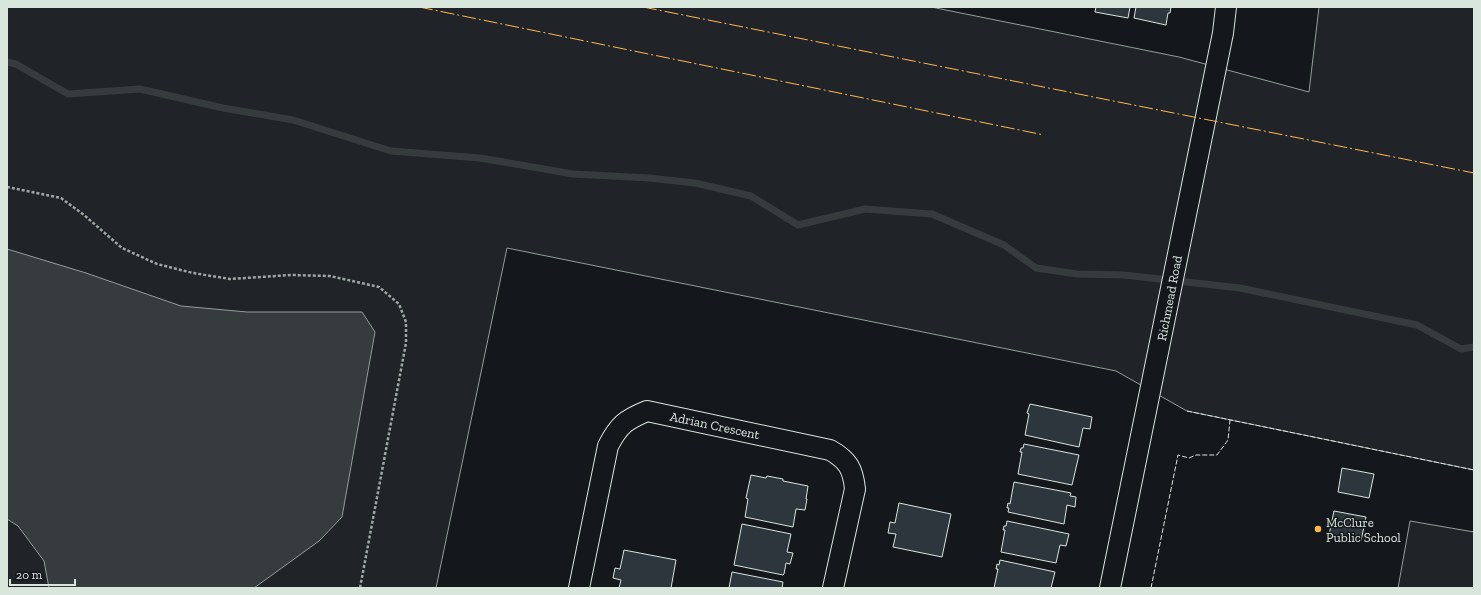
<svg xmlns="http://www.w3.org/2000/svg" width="1481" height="595" font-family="'Zilla Slab',serif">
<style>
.green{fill:#202428;stroke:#939e99}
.water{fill:#363b3e;stroke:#939e99}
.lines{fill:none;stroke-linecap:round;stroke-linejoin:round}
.stream{stroke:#363b3e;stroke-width:7}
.building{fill:#2c363c;stroke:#d8e6dc}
.street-casing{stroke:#d8e6dc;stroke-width:22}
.path{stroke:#9da8a2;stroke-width:2.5;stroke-dasharray:3 2;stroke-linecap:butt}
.street{stroke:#14181c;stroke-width:20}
.fence{stroke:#d8e6dc;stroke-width:1;stroke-dasharray:5 2;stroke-linecap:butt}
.power{stroke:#ffb74d;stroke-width:1;stroke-dasharray:14 3 2 3;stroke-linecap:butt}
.poi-dot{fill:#ffb74d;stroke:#14181c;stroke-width:1.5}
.labels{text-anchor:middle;stroke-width:3;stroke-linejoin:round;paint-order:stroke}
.street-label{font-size:13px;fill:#d8e6dc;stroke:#14181c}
.poi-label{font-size:13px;fill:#d8e6dc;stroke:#14181c;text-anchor:start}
</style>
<rect width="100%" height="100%" fill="#14181c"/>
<g class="green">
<path d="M7,7H931L1179,57L1309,92L1319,7H1474V470L1187,411L1116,371L507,248L436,588H7Z"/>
<path d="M1410,521L1474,532V588H1398Z"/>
</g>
<path class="water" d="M7,249L86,273L181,306L247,312H362L375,332L342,517L319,541L254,588H49L44,561L18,526L7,519Z"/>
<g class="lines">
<path class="stream" d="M7,62L16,64L68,94L140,89L223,108L293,120L391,151L480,158L573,174L649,178L695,183L751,196L798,225L865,209L932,214L1004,245L1036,268L1077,274L1124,275L1240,288L1417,325L1461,349L1474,347"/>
</g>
<g class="building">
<path d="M1096,7H1130L1128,18L1095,12Z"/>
<path d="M1136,7H1171L1170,13H1168L1166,25L1134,18Z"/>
<path d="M1030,404L1092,417L1090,429L1083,428L1079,447L1025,435L1029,414L1027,413Z"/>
<path d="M1024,444L1079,455L1072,485L1018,474L1022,452H1020L1021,448H1023Z"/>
<path d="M1342,468L1374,474L1369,498L1338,492Z"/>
<path d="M751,475L766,478L767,476L783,479V481L808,486L806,499H807L805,510L796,509L793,527L745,517L748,499L746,498Z"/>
<path d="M1014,482L1071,493L1070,496L1076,497L1075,507L1067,505L1064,524L1008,512L1009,508H1007L1008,503L1010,504Z"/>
<path d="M899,503L951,514L942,557L893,547L896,534L888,533L890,522L895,523Z"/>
<path d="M1334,511L1366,517L1361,541L1329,535Z"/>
<path d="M1007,521L1069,534L1066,546L1060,545L1056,563L1001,552L1005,530H1003L1004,526H1006Z"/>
<path d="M742,524L791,534L787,552L793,553L790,564L786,563L784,574L783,575L734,565Z"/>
<path d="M624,550L676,560L671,588H619L621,580L613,578L615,568L620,569Z"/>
<path d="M1000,560L1055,572L1051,588H994L998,569H996L997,564L999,565Z"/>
<path d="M732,572L783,582L782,588H729Z"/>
</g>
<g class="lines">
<defs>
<g id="street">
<path d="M579,588L608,446C619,425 625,420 647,411L830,450C848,460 853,469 855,489L833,588"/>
<path d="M1110,588L1223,33L1226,7"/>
</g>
</defs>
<use href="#street" class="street-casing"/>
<path class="path" d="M7,187L61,198L84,215L122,248L157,264L193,273L230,279L291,275L330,276L379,287L399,304L406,322V343L360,588"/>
<use href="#street" class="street"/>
<g class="fence">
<path d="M1187,411L1474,470"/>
<path d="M1151,588L1178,455L1189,458L1196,455H1217L1228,440L1230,420"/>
</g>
<g class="power">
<path d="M419,7L1044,135"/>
<path d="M643,7L1474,173"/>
</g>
</g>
<circle class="poi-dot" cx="1318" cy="529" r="4"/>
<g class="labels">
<g class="street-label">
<text transform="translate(1169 298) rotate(-79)" y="5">Richmead Road</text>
<text transform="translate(715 425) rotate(12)" y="5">Adrian Crescent</text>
</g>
<g class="poi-label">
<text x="1326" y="527">McClure<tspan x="1326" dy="15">Public School</tspan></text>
</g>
</g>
<rect width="1481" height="595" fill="none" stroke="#d8e6dc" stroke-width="16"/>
<path d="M10 579v6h65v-6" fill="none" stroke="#d8e6dc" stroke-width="2"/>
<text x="16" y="579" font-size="12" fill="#d8e6dc" stroke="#14181c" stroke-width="3" paint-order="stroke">20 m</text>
</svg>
